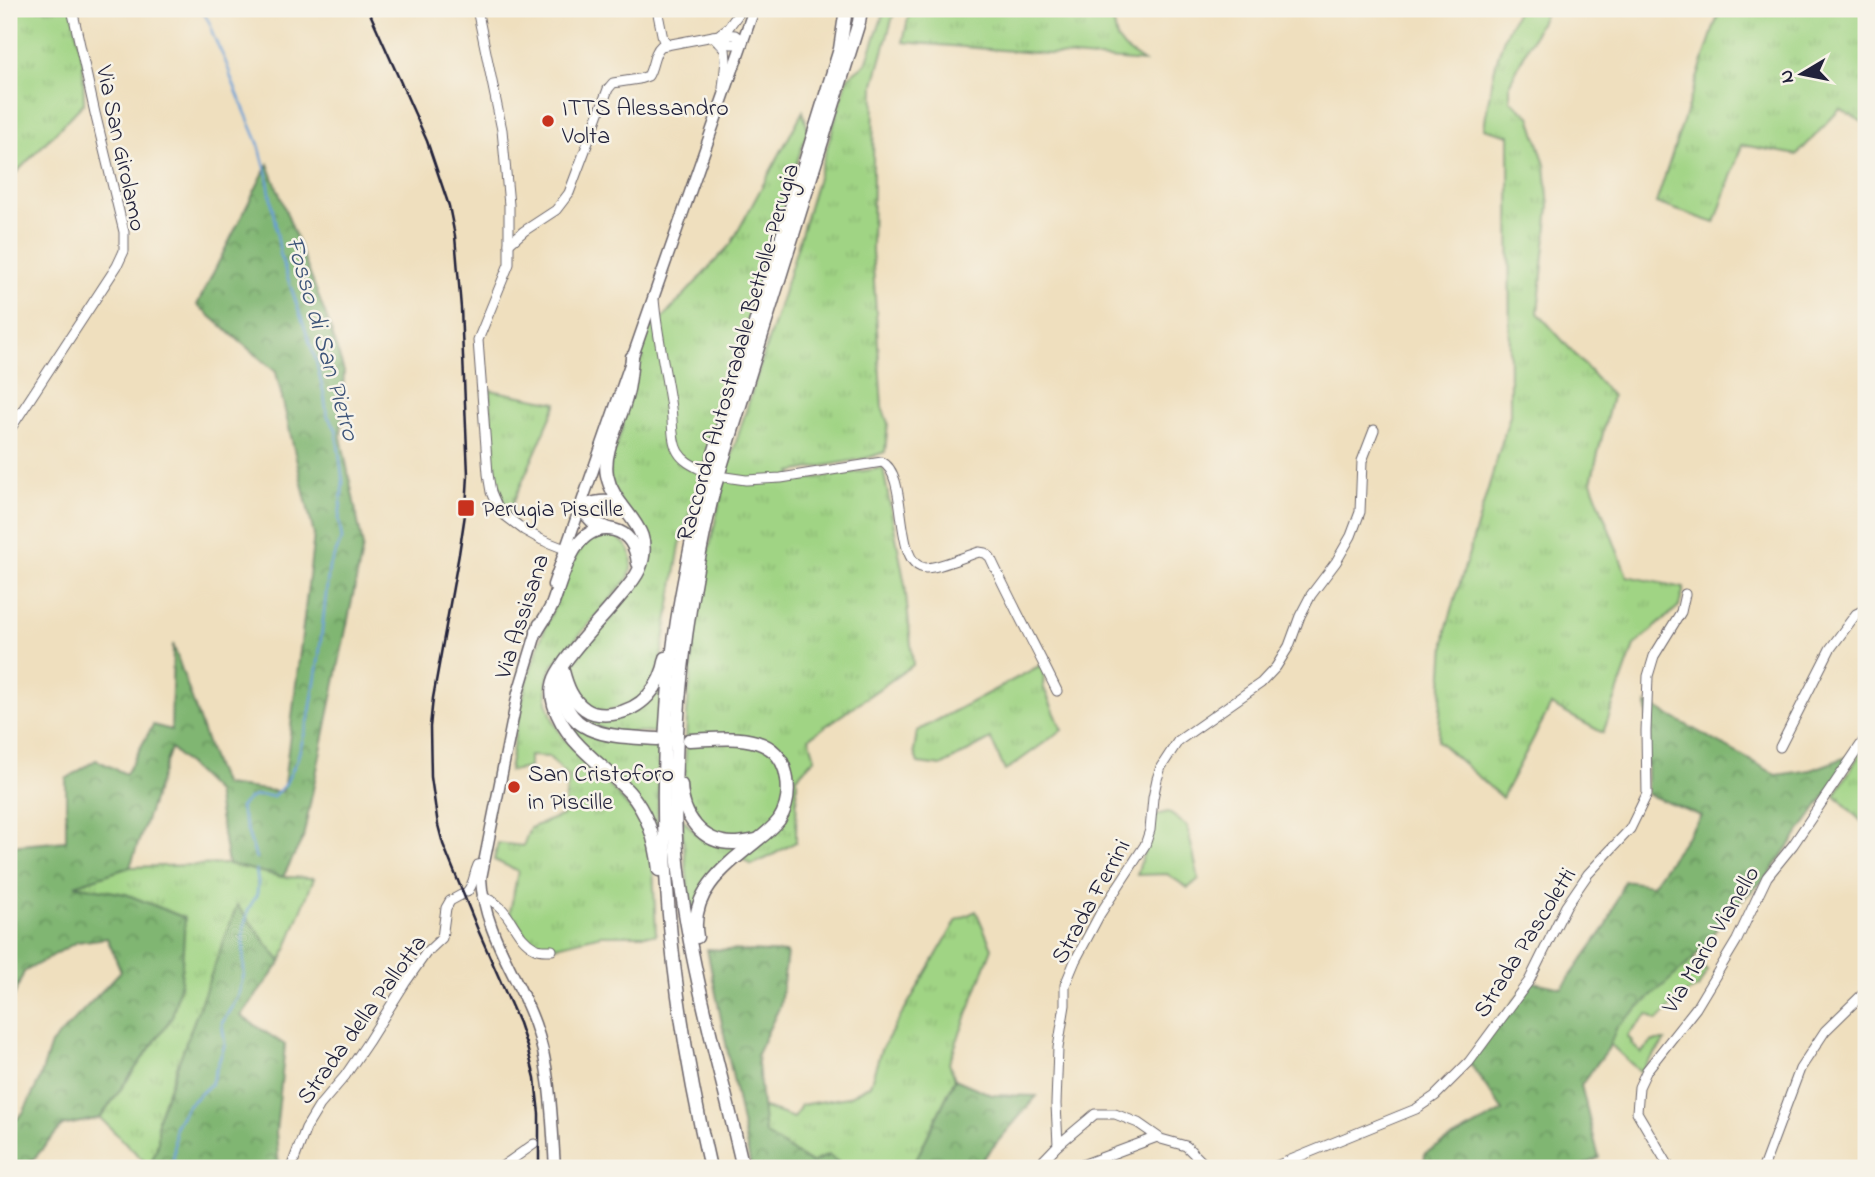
<svg xmlns="http://www.w3.org/2000/svg" width="1875" height="1177" font-family="'Indie Flower',sans-serif">
<style>
.grass{fill:url(#grass-tufts);stroke:#617b60;stroke-width:2}
.forest{fill:url(#forest-crowns);stroke:#516c56;stroke-width:2}
.green{fill:#a0d484;stroke:#617b60;stroke-width:2}
.lines{fill:none;stroke-linecap:round;stroke-linejoin:round}
.stream{stroke:#669ed5;stroke-width:2.5}
.minor-casing{stroke:#6a6469;stroke-width:11}
.major-casing{stroke:#6a6469;stroke-width:13}
.highway-casing{stroke:#6a6469;stroke-width:15}
.minor{stroke:#fff;stroke-width:9}
.major{stroke:#fff;stroke-width:10}
.highway{stroke:#fff;stroke-width:12}
.rail{stroke:#22223b;stroke-width:2.5}
.poi-dot{fill:#c8321e;stroke:#f7f3e8;stroke-width:2.5}
.labels{text-anchor:middle;stroke-width:5;stroke-linejoin:round;paint-order:stroke}
.poi-label{font-size:24px;fill:#22223b;stroke:#f7f3e8;text-anchor:start}
.street-label{font-size:24px;fill:#22223b;stroke:#f7f3e8}
.water-label{font-size:26px;font-style:italic;fill:#3d5479;stroke:#f7f3e8}
</style>
<defs>
<pattern id="grass-tufts" width="24" height="20" patternUnits="userSpaceOnUse" patternTransform="scale(1.75)"><rect width="24" height="20" fill="#a0d484"/><path d="M3 7l-1-3M5 7V3M7 7l1-3M15 17l-1-3M17 17v-4M19 17l1-3" fill="none" stroke="#8ab673"/></pattern>
<pattern id="forest-crowns" width="20" height="18" patternUnits="userSpaceOnUse" patternTransform="scale(1.75)"><rect width="20" height="18" fill="#80b672"/><path d="M2 6a3 3 0 1 1 6 0M12 15a3 3 0 1 1 6 0" fill="none" stroke="#68945f"/></pattern>
</defs>
<rect width="100%" height="100%" fill="#f7f3e8"/>
<filter id="ink" filterUnits="userSpaceOnUse"><feTurbulence type="fractalNoise" baseFrequency=".0143" numOctaves="2"/><feDisplacementMap in="SourceGraphic" scale="14" xChannelSelector="R" yChannelSelector="G"/><feConvolveMatrix kernelMatrix="1 2 1 2 8 2 1 2 1" color-interpolation-filters="sRGB"/></filter>
<filter id="wash" filterUnits="userSpaceOnUse"><feTurbulence type="fractalNoise" baseFrequency=".00686" numOctaves="4" result="noise"/><feDisplacementMap in="SourceGraphic" scale="28" xChannelSelector="R" yChannelSelector="G"/><feGaussianBlur stdDeviation="1.57" result="paint"/><feColorMatrix in="noise" values="0 0 0 0 0 0 0 0 0 0 0 0 0 0 0 0 0 1.4 0 .05"/><feComposite in="paint" operator="in"/></filter>
<g filter="url(#wash)">
<rect width="100%" height="100%" fill="#efdfbe"/>
<g class="grass">
<path d="M9,9H72L83,63L84,103L15,174L9,171Z"/>
<path d="M889,9H895L874,84L872,250L882,407L888,423L885,452L867,458L791,472L796,481L883,468L905,585L913,665L809,738L815,758L797,777L796,842L767,858L751,865L735,853L691,916L681,817L701,839L717,845L698,824L686,804L685,769L687,714L697,605L725,477L788,278L848,77L866,63L883,15Z"/>
<path d="M910,9H1111L1117,39L1125,49L1144,62L903,42Z"/>
<path d="M1519,9H1547L1510,83V100L1530,116L1545,165L1549,207L1538,313L1612,396L1591,482L1627,576L1684,588L1679,606L1634,646L1603,733L1551,705L1502,798L1438,741L1446,630L1510,415L1509,135L1484,128C1490,90 1497,40 1519,9Z"/>
<path d="M1720,9H1866V124L1840,109L1797,155L1742,145L1715,223L1656,203Z"/>
<path d="M803,111L808,130L797,162L680,545L659,671L639,701L603,713L587,706L576,696L570,680L571,667L577,657L610,619L639,581L647,558L610,480V462L622,429L635,359L649,324L664,317L731,244Z"/>
<path d="M490,390L557,403L509,512L493,477Z"/>
<path d="M612,534C632,546 636,558 628,579L553,665L547,681V702L554,722L563,738L599,774L642,822L653,864L656,935H601L561,945L539,947L526,937L510,912L518,871L494,860L498,843L523,846L530,828L563,815L569,777L549,757L529,756V768L509,771L516,729L527,680L543,633L574,559L584,542L597,535Z"/>
<path d="M1041,665L1044,677L1043,686L1062,730L1005,771L991,739L941,766L918,763L914,752L917,731Z"/>
<path d="M662,687L660,732H615L595,726L571,707L600,717L649,701Z"/>
<path d="M565,719C574,723 580,731 588,734C611,745 635,740 660,744L657,832L570,730Z"/>
<path d="M1866,744V826L1835,795Z"/>
<path d="M228,864L283,877L314,878L281,962L236,909L158,1118V1145L149,1168H138L143,1160L100,1118L172,1017L73,885L130,867Z"/>
<path d="M976,911L992,948L949,1063L955,1079L912,1168H846L828,1155L811,1163L765,1134L762,1107L794,1118L801,1105L848,1097L870,1085L881,1050L957,920Z"/>
</g>
<g class="forest">
<path d="M268,164L329,324L344,372L341,437L363,547L303,838L283,877L228,864L216,792L171,748L130,867L75,885L126,894L185,918L181,981L172,1017L100,1118L62,1126L26,1168H9V1127L23,1113L39,1081L51,1044L121,971L107,938L77,942L24,972L9,1007V846L66,841V779L96,760L126,774L153,725L171,730L173,644L216,769L224,785L283,792L314,535L276,372L197,305Z"/>
<path d="M1647,703L1777,775L1811,770L1855,754L1767,877L1732,909L1691,962L1617,1027L1608,1049L1581,1085L1599,1158L1578,1168H1424L1425,1153L1503,1111L1469,1062L1529,981L1562,988L1607,925L1624,881L1652,885L1701,816L1647,794Z"/>
<path d="M237,905L281,962L241,1016L285,1045L276,1132L279,1168H149L158,1145V1118Z"/>
<path d="M707,949L787,953L780,1006L757,1054L765,1134L811,1163L828,1155L846,1168H751Z"/>
<path d="M955,1079L992,1095L1037,1096L975,1168H912Z"/>
</g>
<g class="green">
<path d="M1168,812L1187,826L1199,879L1188,888L1167,874L1137,875L1155,815Z"/>
<path d="M1693,959L1707,971L1698,988L1684,994L1657,1021L1648,1014L1627,1036L1632,1041L1631,1043L1641,1053L1653,1041H1665L1640,1072L1610,1044L1617,1027Z"/>
</g>
<g class="lines">
<g class="stream">
<path d="M201,9C203,15 208,18 210,24C212,27 211,32 213,35C219,49 228,63 231,78L259,145L267,175L281,258L316,361L324,394L327,415L336,429L343,482L339,520L342,539L329,567L319,657L309,718L297,760L285,785L273,796C258,795 249,794 240,808L256,858"/>
<path d="M171,1168L174,1155L175,1127L188,1105L211,1084L225,1044L222,1023L238,997L244,974L243,933L248,910L257,894L258,883L256,869"/>
</g>
</g>
</g>
<g filter="url(#ink)">
<g class="lines">
<defs>
<g id="minor">
<path d="M477,9L502,130L509,205V264L478,340L488,474L491,492L499,511L524,530L542,540L565,549"/>
<path d="M657,9L663,39L668,44"/>
<path d="M721,33L728,28L742,9"/>
<path d="M713,36L725,49L726,60L723,88"/>
<path d="M718,38L731,44H742"/>
<path d="M509,244L524,231L556,210L569,193L608,89L613,83L639,79L648,76C654,66 653,53 661,46L724,34L735,35L743,41"/>
<path d="M654,299C657,336 666,372 671,408C673,422 671,440 678,452C684,462 694,466 704,471"/>
<path d="M9,431L117,266L124,251V232L95,113L72,9"/>
<path d="M725,477L746,480L781,478L882,462C910,475 892,567 926,568C938,568 966,556 979,552L985,553L990,557C1011,602 1035,646 1057,691"/>
<path d="M1780,747L1830,649L1856,614L1866,609"/>
<path d="M467,892C475,883 473,876 478,865L484,864"/>
<path d="M482,897C512,905 512,937 535,948C540,951 547,950 552,950"/>
<path d="M1058,1145L1095,1114H1115L1138,1123L1161,1139L1186,1146L1208,1168"/>
<path d="M291,1168L306,1128L320,1105L345,1076L368,1042L405,983L426,953L442,938L446,908L450,901L461,895"/>
<path d="M500,1168L534,1144"/>
<path d="M1036,1168L1058,1145L1056,1104L1058,1048L1065,1005V985L1075,961L1100,914L1145,845L1150,830L1153,798L1157,779L1161,767L1178,741L1261,683L1276,667L1289,646L1300,616L1311,595L1336,562L1351,536L1360,512L1362,461L1374,430"/>
<path d="M1074,1168L1157,1137"/>
<path d="M1271,1168L1416,1109L1435,1096L1469,1062L1529,981L1566,906L1588,874L1630,829L1647,794L1646,731L1648,676L1654,656L1681,612L1685,594"/>
<path d="M1670,1168L1637,1112L1639,1087L1647,1070L1696,1008L1737,940L1767,877L1793,845L1866,737"/>
<path d="M1763,1168L1800,1069L1825,1031L1866,991"/>
</g>
<g id="major">
<path d="M553,585L754,9"/>
<path d="M539,624L518,693L481,878C483,931 518,976 535,1024C551,1067 552,1123 555,1168"/>
</g>
<g id="highway">
<path d="M632,357C631,369 630,382 627,394C622,418 602,451 607,475C614,513 658,524 639,570C634,581 625,590 617,600C599,622 571,649 557,674C552,683 551,694 554,705C566,744 603,764 629,792C648,813 656,842 659,870"/>
<path d="M608,529L593,522L580,508C596,501 605,500 621,504"/>
<path d="M537,631C542,622 549,613 553,603C563,576 574,521 614,530C630,534 636,547 638,563"/>
<path d="M563,671C567,686 572,700 585,709C593,715 603,715 612,714C642,710 661,687 666,658"/>
<path d="M562,682C562,739 616,736 657,739"/>
<path d="M689,740C726,739 780,729 787,779C789,793 787,808 779,820C772,829 764,835 755,842C724,867 689,893 697,937"/>
<path d="M681,785C682,816 702,844 735,843C742,843 750,841 757,840"/>
<path d="M710,1168C667,983 647,786 681,597C688,559 695,521 705,484C720,432 737,381 753,330C782,236 811,143 840,49L846,9"/>
<path d="M743,1168C719,1063 687,959 677,852C674,822 675,791 676,761C678,667 692,580 714,489L859,22L861,9"/>
</g>
</defs>
<use href="#minor" class="minor-casing"/>
<use href="#major" class="major-casing"/>
<use href="#highway" class="highway-casing"/>
<use href="#minor" class="minor"/>
<use href="#major" class="major"/>
<use href="#highway" class="highway"/>
<path class="rail" d="M368,9L427,141L449,206L455,236L461,308L468,475L466,508L459,554L433,698L430,727L431,777L438,825L443,844L478,930L519,1023L527,1047L535,1078L539,1114V1168"/>
</g>
</g>
<g class="poi-dot">
<circle cx="548" cy="121" r="7"/>
<rect x="457" y="499" width="18" height="18" rx="3.5"/>
<circle cx="514" cy="787" r="7"/>
</g>
<g class="labels">
<g class="poi-label">
<text x="562" y="115">ITTS Alessandro<tspan x="562" dy="28">Volta</tspan></text>
<text x="482" y="516">Perugia Piscille</text>
<text x="528" y="781">San Cristoforo<tspan x="528" dy="28">in Piscille</tspan></text>
</g>
<g class="street-label">
<text transform="translate(122 148) rotate(78)" y="8">Via San Girolamo</text>
<text transform="translate(737 352) rotate(-74)" y="8">Raccordo Autostradale Bettolle-Perugia</text>
<text transform="translate(521 616) rotate(-72)" y="8">Via Assisana</text>
<text transform="translate(1090 901) rotate(-61)" y="8">Strada Ferrini</text>
<text transform="translate(1710 939) rotate(-59)" y="8">Via Mario Vianello</text>
<text transform="translate(1524 942) rotate(-58)" y="8">Strada Pascoletti</text>
<text transform="translate(361 1019) rotate(-54)" y="8">Strada della Pallotta</text>
</g>
<g class="water-label">
<text transform="translate(324 338) rotate(74)" y="9">Fosso di San Pietro</text>
</g>
</g>
<rect width="1875" height="1177" fill="none" stroke="#f7f3e8" stroke-width="35"/>
<g transform="translate(1802 74) rotate(260)" stroke="#f7f3e8" stroke-width="5" paint-order="stroke">
<path d="M0-5L12 26L0 18L-12 26Z" fill="#22223b"/>
<text y="-10" font-size="19" font-weight="bold" text-anchor="middle" fill="#22223b">N</text>
</g>
</svg>
